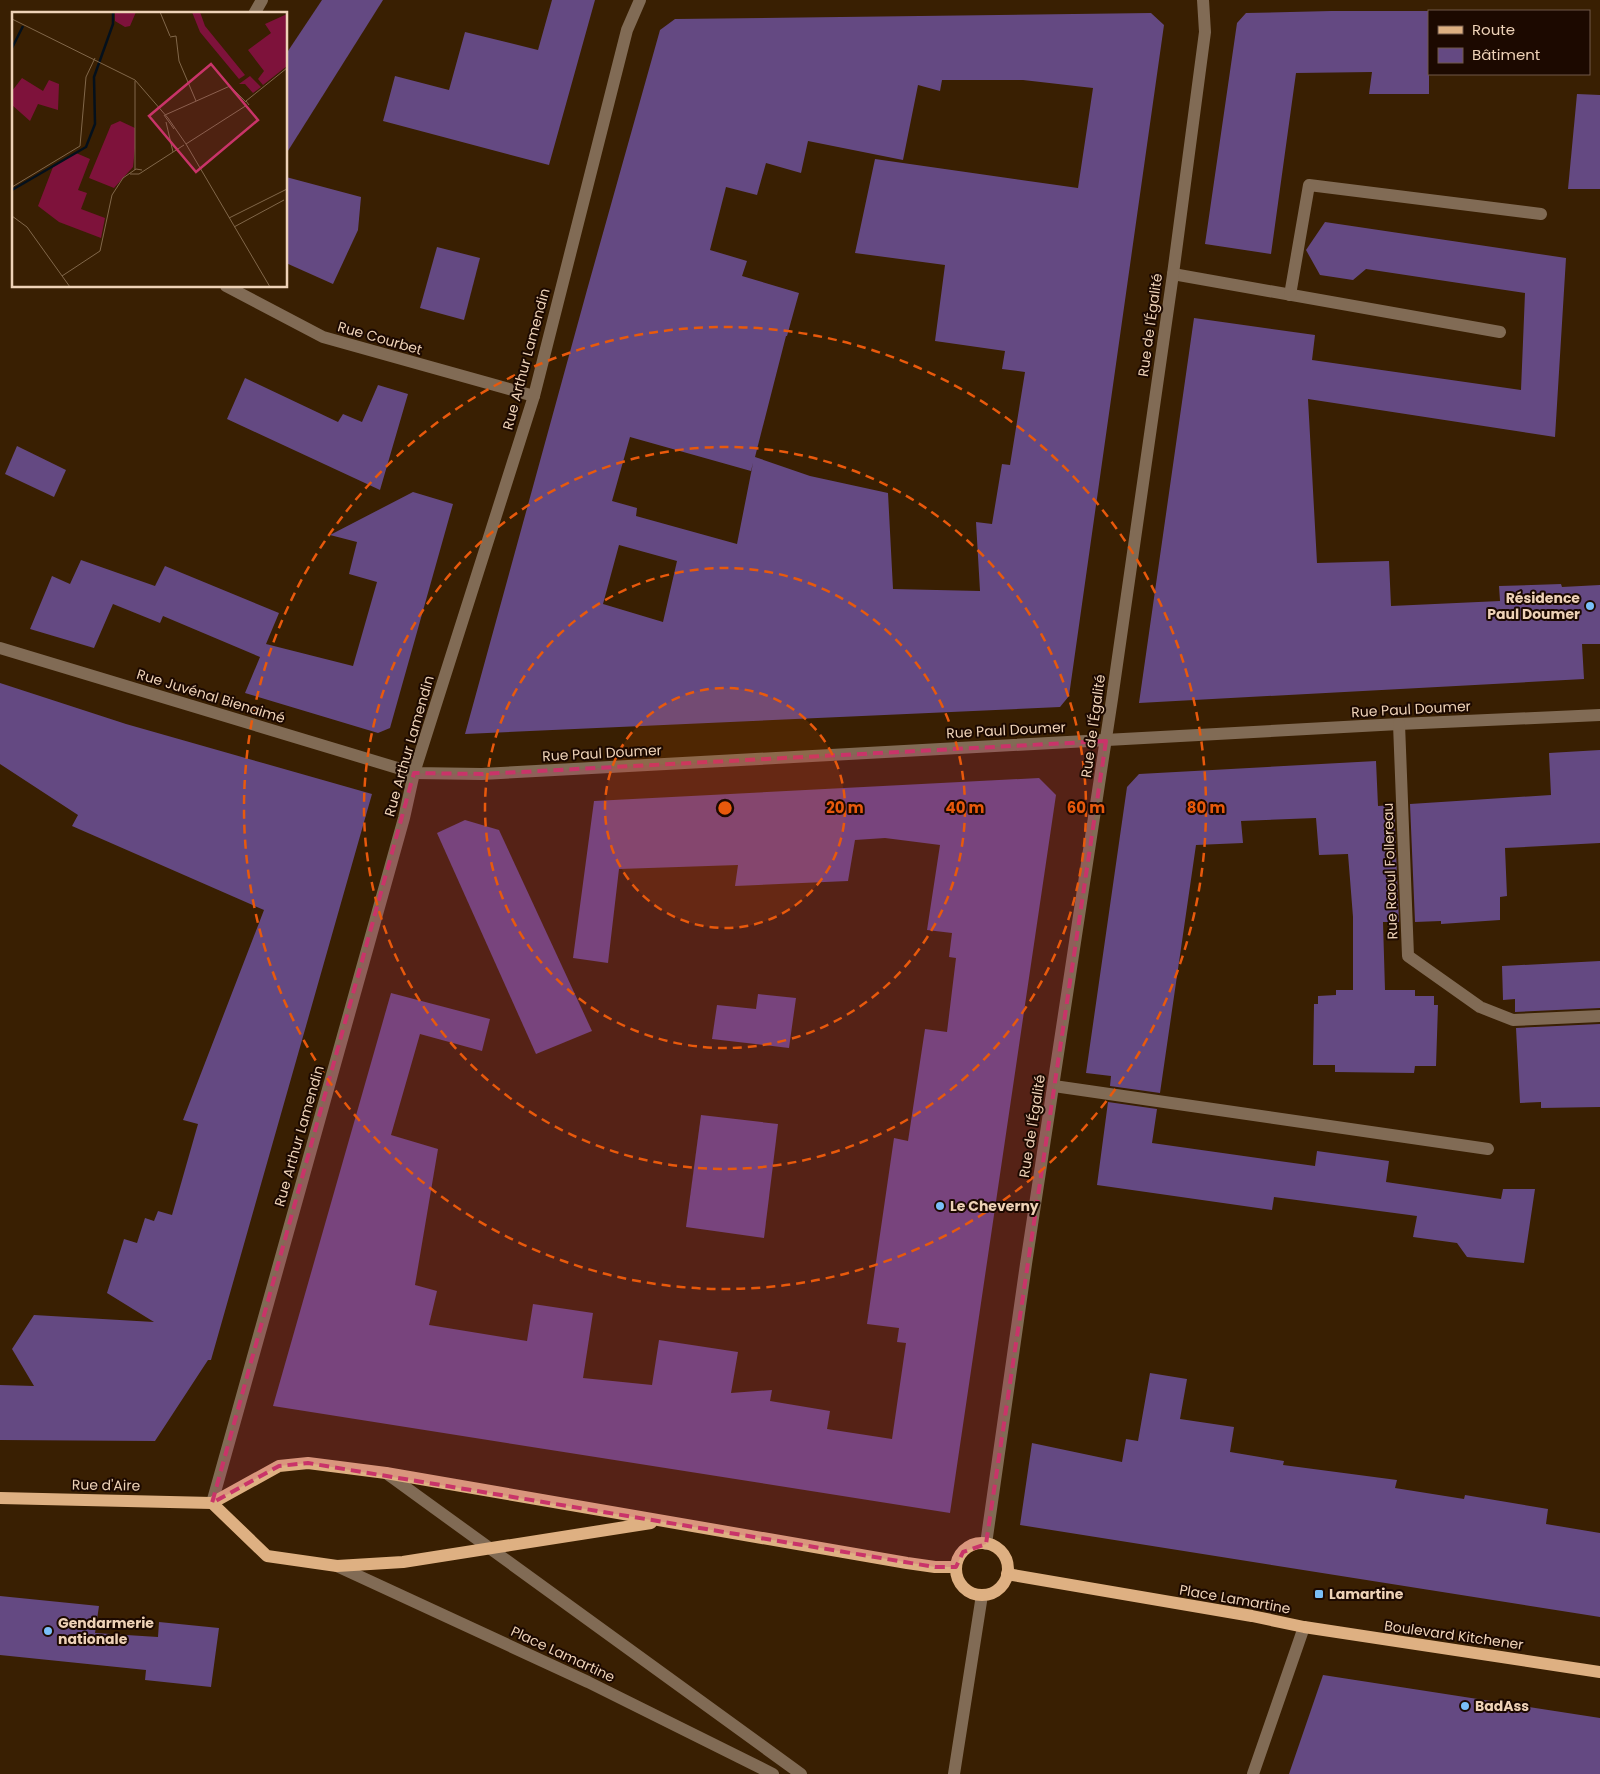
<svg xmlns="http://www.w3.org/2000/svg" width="1600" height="1774" font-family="Poppins,sans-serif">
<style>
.building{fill:#644982;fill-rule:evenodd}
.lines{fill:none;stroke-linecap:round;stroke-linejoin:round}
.minor{stroke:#816b55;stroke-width:12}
.major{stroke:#deb082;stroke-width:12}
.marked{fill:#c93469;fill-opacity:0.2;stroke:#c93469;stroke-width:4;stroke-dasharray:10 6;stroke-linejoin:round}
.ring{fill:none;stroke:#e8590c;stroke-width:2.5;stroke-dasharray:9 6}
.poi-dot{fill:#7abff8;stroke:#1c0900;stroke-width:2}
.labels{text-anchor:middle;stroke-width:4;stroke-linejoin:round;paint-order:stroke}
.street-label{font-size:14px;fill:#eed2b7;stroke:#1c0900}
.poi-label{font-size:14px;font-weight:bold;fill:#eed2b7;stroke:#1c0900;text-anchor:start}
.inset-river{fill:none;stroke:#04101c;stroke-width:2.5}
.inset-road{fill:none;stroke:#81674a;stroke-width:1}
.view{fill:#c93469;fill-opacity:0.15;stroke:#c93469;stroke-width:2.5}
.inset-edge{fill:none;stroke:#eed2b7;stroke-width:2.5}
.centre{fill:#e8590c;stroke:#1c0900;stroke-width:2.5}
.ring-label{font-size:15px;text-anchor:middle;font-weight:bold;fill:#e8590c;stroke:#1c0900;stroke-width:4;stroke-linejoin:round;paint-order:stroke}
</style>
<rect width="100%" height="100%" fill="#391f02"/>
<g class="building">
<path d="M322,0H383L286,154V54Z"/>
<path d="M552,0H595L549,165L383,121L395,76L449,90L465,32L538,50Z"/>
<path d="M1331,11H1429V94H1369L1372,72L1296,73L1271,254L1205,244L1237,23L1246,13Z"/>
<path d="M1151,13L1164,25L1069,696L1060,707L465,734L587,290L660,30L675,19ZM942,80H1023L1093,88L1078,188L875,159L855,253L945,265L935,341L1005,351L1002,369L1025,372L1010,465L1002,464L992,524L976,522L980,591L893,589L888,493L810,476L755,457L786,336H787L799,293L742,276L747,261L710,250L726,187L757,195L766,163L801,173L808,141L903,160L918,85L940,91ZM630,437L751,471L753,463L737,544L636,516L637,508L612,501ZM619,545L677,561L663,622L603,604Z"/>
<path d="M1577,94L1600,95V189H1568Z"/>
<path d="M286,177L361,197L358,230L333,284L286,263Z"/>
<path d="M1325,222L1566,258L1555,437L1308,399L1317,563L1389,561L1391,606L1500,601L1499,586L1561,584L1562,587L1600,585V644H1582L1584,679L1139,703L1194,318L1315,335L1312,360L1521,390L1525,293L1366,269L1353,280L1320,275L1306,250Z"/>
<path d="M437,247L480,258L464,320L420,308Z"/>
<path d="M245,378L338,422L343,414L362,422L378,385L408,394L380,490L227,419Z"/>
<path d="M17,446L66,470L54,497L5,474Z"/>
<path d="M413,492L453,504L390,728L378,733L245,693L260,657L163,616L160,623L113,604L94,648L30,629L52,576L70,584L81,560L155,586L165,566L279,613L266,644L353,666L377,582L349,574L357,542L330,535Z"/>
<path d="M0,683L126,724L372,794L211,1360H208L155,1441L0,1440V1385L34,1386L12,1349L34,1315L154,1322L107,1293L124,1239L137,1243L145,1218L154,1221L158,1211L172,1215L198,1124L183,1120L264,910L72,826L78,815L0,764Z"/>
<path d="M1600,750V843L1505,848L1507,896L1500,897V920L1441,924V921L1415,922L1410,804L1551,795L1549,753Z"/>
<path d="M1376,761L1378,806L1394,805L1399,922H1383L1385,990H1415V996H1434V1005H1438L1436,1066H1415L1414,1073L1335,1072V1065H1313L1314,1004H1318V996L1336,995V990H1353V917L1348,854L1319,855L1316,818L1241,821L1243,843L1196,845L1160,1093L1110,1086L1111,1076L1086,1073L1127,787L1139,774Z"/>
<path d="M1039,778L1056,795L950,1513L273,1406L391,993L490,1019L482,1051L420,1034L391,1135L438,1149L415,1285L437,1291L429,1325L527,1341L533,1304L593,1313L583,1378L652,1385L659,1340L738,1352L731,1393L772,1390L770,1401L830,1411L827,1429L892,1439L906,1343L897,1342L899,1328L867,1324L894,1138L908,1141L925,1029L947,1032L956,958L949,957L952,933L927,930L940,845L885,838L855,840L848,881L735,886L738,865L619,869L608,963L573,958L594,801Z"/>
<path d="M465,820L499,830L592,1031L536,1054L437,833Z"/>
<path d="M1600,961V1008L1515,1012V999L1503,1000L1502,966Z"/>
<path d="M758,994L796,998L789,1048L712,1039L717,1005L756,1009Z"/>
<path d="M1600,1024V1107L1541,1108V1102L1520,1103L1516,1028Z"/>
<path d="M1108,1102L1157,1109L1152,1143L1315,1166L1317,1151L1389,1161L1386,1182L1501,1199L1503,1189H1535L1524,1263L1467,1257L1457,1243L1413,1237L1417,1216L1274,1197L1272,1210L1097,1185Z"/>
<path d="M701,1115L778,1124L764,1238L686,1227Z"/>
<path d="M1150,1373L1187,1379L1180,1419L1234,1427L1230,1452L1284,1461L1283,1465L1397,1480L1395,1488L1464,1499L1465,1495L1548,1509L1546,1524L1600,1533V1617L1020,1525L1032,1443L1122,1462L1126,1439L1138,1441Z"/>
<path d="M0,1596L99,1606L95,1633L158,1637L159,1622L219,1628L211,1687L145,1680L146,1670L0,1655Z"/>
<path d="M1323,1675L1600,1718V1774H1289Z"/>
</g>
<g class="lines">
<g class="minor">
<path d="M254,14L262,0"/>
<path d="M1173,274L1500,332"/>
<path d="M226,286L323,337L534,396"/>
<path d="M1290,295L1309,185L1541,214"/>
<path d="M0,648L414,773L482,774L1399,724L1600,715"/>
<path d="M1399,724L1408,956L1480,1007L1513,1020L1600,1016"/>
<path d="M1054,1086L1488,1149"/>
<path d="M386,1473L801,1774"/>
<path d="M212,1503L404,818L414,773L534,396L627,30L640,0"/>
<path d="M986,1544L1026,1264L1112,699L1173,274L1205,32L1203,0"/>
<path d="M337,1566L588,1682L773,1774"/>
<path d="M954,1774L982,1595"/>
<path d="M1253,1774L1304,1627"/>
</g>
<g class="major">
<path d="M0,1498L212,1503"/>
<path d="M212,1503L279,1466L308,1463L386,1473L907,1563L935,1567H956"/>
<path d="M212,1503L267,1556L337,1566L403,1562L651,1523"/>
<circle cx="982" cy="1569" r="26"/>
<path d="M1007,1574L1252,1616L1304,1627L1600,1672"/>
</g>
</g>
<path class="marked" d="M1106,741L986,1544L963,1552L956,1567H935L308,1463L279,1466L212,1503L414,773L482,774Z"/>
<circle cx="725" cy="808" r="120" fill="#e8590c" fill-opacity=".12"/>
<g class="ring">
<circle cx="725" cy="808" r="120"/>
<circle cx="725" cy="808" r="240"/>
<circle cx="725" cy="808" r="361"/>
<circle cx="725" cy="808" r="481"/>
</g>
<g class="poi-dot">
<circle cx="1590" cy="606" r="5"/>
<circle cx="940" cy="1206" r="5"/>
<rect x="1314" y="1589" width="10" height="10" rx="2.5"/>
<circle cx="48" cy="1631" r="5"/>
<circle cx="1465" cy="1706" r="5"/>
</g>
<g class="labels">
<g class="street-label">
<text transform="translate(1150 325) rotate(-82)" y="5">Rue de l'Égalité</text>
<text transform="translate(380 338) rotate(16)" y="5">Rue Courbet</text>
<text transform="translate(526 359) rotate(-75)" y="5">Rue Arthur Lamendin</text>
<text transform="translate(211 696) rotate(17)" y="5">Rue Juvénal Bienaimé</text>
<text transform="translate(1411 709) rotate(-3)" y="5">Rue Paul Doumer</text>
<text transform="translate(1093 726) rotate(-82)" y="5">Rue de l'Égalité</text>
<text transform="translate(1006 730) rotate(-3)" y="5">Rue Paul Doumer</text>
<text transform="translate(409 746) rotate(-74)" y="5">Rue Arthur Lamendin</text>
<text transform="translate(602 753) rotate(-3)" y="5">Rue Paul Doumer</text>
<text transform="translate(1390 871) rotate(-92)" y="5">Rue Raoul Follereau</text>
<text transform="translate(1032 1126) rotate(-81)" y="5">Rue de l'Égalité</text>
<text transform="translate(299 1136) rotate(-74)" y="5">Rue Arthur Lamendin</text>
<text transform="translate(106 1485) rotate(1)" y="5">Rue d'Aire</text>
<text transform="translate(1235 1599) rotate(10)" y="5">Place Lamartine</text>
<text transform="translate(1454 1635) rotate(8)" y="5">Boulevard Kitchener</text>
<text transform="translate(563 1654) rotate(25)" y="5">Place Lamartine</text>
</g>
<g class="poi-label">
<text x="1580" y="603" text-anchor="end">Résidence<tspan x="1580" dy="16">Paul Doumer</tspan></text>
<text x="950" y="1211">Le Cheverny</text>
<text x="1329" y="1599">Lamartine</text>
<text x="58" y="1628">Gendarmerie<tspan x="58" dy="16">nationale</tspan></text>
<text x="1475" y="1711">BadAss</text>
</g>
</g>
<g transform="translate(12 12)">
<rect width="275" height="275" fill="#391f02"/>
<path d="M10,66L31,79L37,68L47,72L46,98L26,92L18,109L0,93V79Z" fill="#7e123b"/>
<path d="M275,2V54L251,73L246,67L252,59L236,38L259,21L253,12Z" fill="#7e123b"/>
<path d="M103,0H124L118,14L113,15L103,9ZM180,0H188L193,14L233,63L227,67L188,20ZM238,64L249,75L241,81L233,72H227ZM108,109L123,116V136L121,155L102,176L77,166L99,113ZM64,141L78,147L66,178L75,181L69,197L93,206L89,226L47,210L26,194L41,155Z" fill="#7e123b"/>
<path class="inset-river" d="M0,36L11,14M0,178L74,135L83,112L82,65L101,12V0"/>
<path class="inset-road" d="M148,0L158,24M0,7L123,68L156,106L174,132L258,275M158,25L164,24L167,49L184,89M123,69V158M237,93L234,89L275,56M152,103L162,117M153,103L218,74L234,90M154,110L161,140M174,132L235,93M118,162H127L172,133M0,175L68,134L74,65L83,46M0,204L15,215L58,275M217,206L275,177M222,215L272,188M50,264L88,239L100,183L111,166L124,157L130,158"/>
<path class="view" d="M199,52L246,108L184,160L137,104Z"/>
<rect width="275" height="275" class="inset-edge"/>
</g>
<circle cx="725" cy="808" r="8" class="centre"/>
<g class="ring-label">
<text x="845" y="813">20 m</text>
<text x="965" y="813">40 m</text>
<text x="1086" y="813">60 m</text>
<text x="1206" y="813">80 m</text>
</g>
<rect x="1428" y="10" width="162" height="65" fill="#1c0900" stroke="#705949"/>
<rect x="1438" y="26" width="25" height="8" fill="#deb082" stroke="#705949"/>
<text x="1472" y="35" font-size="15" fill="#eed2b7">Route</text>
<rect x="1438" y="48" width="25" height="15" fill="#644982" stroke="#705949"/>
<text x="1472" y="60" font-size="15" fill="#eed2b7">Bâtiment</text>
</svg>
